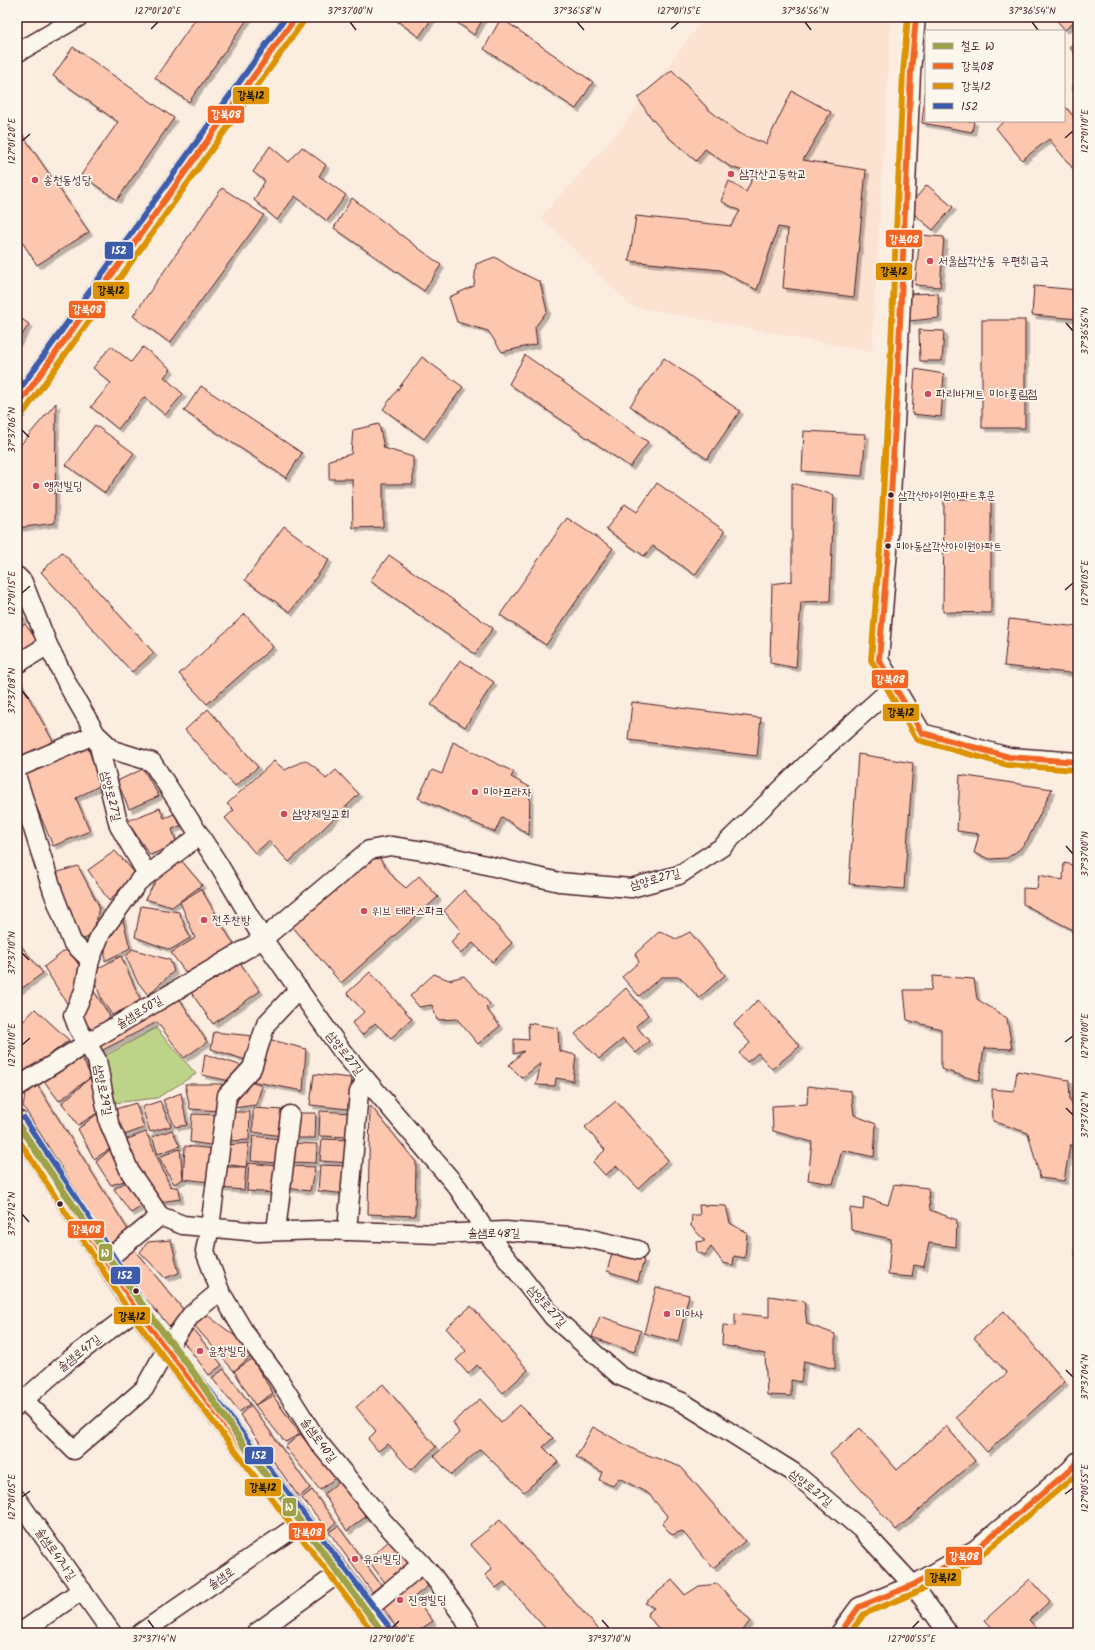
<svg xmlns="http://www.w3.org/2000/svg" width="1095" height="1650" font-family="Kalam,'Poor Story',sans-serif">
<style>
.built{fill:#fbe2d1}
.green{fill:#bdd389;stroke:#84795a}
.building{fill:#fcc7ae;stroke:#4a1f2b;filter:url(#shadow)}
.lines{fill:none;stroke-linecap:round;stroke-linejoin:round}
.minor-casing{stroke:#4a1f2b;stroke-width:21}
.major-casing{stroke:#4a1f2b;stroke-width:25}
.minor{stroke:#fbf7ec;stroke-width:18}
.major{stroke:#f7e281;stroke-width:22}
.bus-1-casing{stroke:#fbf7ec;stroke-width:9}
.bus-2-casing{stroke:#fbf7ec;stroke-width:9}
.bus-3-casing{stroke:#fbf7ec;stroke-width:9}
.bus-1{stroke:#f26522;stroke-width:6}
.bus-2{stroke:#dd9206;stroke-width:6}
.bus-3{stroke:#3d5bab;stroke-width:6}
.rail-1-casing{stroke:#fbf7ec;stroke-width:10}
.rail-1{stroke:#9ea147;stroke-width:7}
.ticks{fill:none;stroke:#4a1f2b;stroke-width:1.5}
.poi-dot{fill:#d1495b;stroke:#fbf7ec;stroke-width:1.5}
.bus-dot{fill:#4a1f2b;stroke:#fbf7ec;stroke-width:1.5}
.labels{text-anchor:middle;stroke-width:3.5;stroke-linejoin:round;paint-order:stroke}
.bus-label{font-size:11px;fill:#4a1f2b;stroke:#fbf7ec;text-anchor:start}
.poi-label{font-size:12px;fill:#4a1f2b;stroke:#fbf7ec;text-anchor:start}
.street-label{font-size:12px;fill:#4a1f2b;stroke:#fbf7ec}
.line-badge{stroke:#fbf7ec;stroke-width:1.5}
.badge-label{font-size:11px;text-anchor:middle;font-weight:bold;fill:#fff}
.pale-badge-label{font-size:11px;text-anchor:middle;font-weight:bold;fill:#111}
.neatline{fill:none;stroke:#4a1f2b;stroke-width:1.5}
.ticks-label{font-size:10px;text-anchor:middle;fill:#4a1f2b}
</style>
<defs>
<filter id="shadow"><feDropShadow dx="3.5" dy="3.5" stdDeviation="0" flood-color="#0004"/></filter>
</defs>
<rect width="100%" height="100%" fill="#fbede0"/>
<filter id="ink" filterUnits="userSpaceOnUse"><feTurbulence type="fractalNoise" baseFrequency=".025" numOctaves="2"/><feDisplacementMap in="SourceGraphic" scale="8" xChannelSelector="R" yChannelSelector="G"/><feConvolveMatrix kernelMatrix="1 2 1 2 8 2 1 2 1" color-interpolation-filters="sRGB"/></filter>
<g filter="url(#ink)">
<path class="built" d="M705,17H891L872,352L632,306L541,217L620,130Z"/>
<path class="green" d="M156,1028L196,1074L157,1098L113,1103L103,1057Z"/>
<g class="building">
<path d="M197,17H249L189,102L155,78Z"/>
<path d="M392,17H433L419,37Z"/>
<path d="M450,17H484L474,35Z"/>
<path d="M1054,17H1078V18L1065,30Z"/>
<path d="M501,18L593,82L576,109L484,49Z"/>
<path d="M1078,40V57L1069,47Z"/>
<path d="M73,47L174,118L117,200L81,175L118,122L53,76Z"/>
<path d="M672,70L708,109L738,133L766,144L792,91L831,112L803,160L866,170L854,297L783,288L788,229L778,227L757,290L720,270L629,261L636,216L731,226L740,211L721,201L729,181L746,192L754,175L729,166L705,149L696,161L666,135L648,114L638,98Z"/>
<path d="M1078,82V97L1071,88Z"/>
<path d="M926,87V121H974L972,132L922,123Z"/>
<path d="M1064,105L1078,122V175L1049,139L1022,160L996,128L1005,121H1064Z"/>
<path d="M17,127L89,232L37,265L17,234Z"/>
<path d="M270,146L289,162L302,147L326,165L319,176L346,195L327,221L295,196L277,220L254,200L265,181L253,172Z"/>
<path d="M927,185L953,207L933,230L907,208Z"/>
<path d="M222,188L264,215L170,343L133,316Z"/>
<path d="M352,198L441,265L424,291L334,228Z"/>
<path d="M920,235L944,237L940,287L915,285Z"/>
<path d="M495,257L510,267L540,282L547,311L535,327L537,344L502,352L488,331L457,322L449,297L474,286L476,264Z"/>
<path d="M1034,286L1078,290V319L1032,315Z"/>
<path d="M938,293L939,318L909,321L907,294Z"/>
<path d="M17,316L29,324L17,343Z"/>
<rect x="982" y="320" width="43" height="108"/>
<path d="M919,330L944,331L942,361H920Z"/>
<path d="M111,346L131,362L143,347L171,369L164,377L183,394L165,415L144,397L118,429L91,407L111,383L93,368Z"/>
<path d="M525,355L648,442L630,467L509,384Z"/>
<path d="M422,357L463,387L424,439L383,409Z"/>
<path d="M664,358L740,411L707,459L630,406Z"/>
<path d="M915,369L944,374L941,417L912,414Z"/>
<path d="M201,386L302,453L286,478L184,411Z"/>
<path d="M56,403L55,523L17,528V449Z"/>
<path d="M379,424L384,448L413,457V484H383V527L353,528L352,479H329V460L351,454L353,430Z"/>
<path d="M95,425L134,453L105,493L66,465Z"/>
<path d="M804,431L866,434L862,476L802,471Z"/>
<path d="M657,483L725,531L695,575L653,546L644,556L606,529L625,504L637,512Z"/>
<path d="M792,483L834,495L830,601L801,602L796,668L770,663L772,584L792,581Z"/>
<path d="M944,499H991V613L943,612Z"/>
<path d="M567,518L613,548L546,645L500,615Z"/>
<path d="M284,526L329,560L290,612L245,580Z"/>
<path d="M62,552L154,653L132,672L41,572Z"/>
<path d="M389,555L493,628L475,654L370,581Z"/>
<path d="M17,610L24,619L17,624Z"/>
<path d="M245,614L273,647L207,704L179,674Z"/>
<path d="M1009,619L1078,627V674L1004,666Z"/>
<path d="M25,624L38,642L17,655V629Z"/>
<path d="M460,660L494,682L465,727L431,705Z"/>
<path d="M17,676L54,743L23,757L17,747Z"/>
<path d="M632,702L761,718L757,756L628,740Z"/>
<path d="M208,709L258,767L235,786L185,730Z"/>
<path d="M453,742L514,772L511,777L530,787L529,835L502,817L495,832L418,798L432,770L442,774Z"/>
<path d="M87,745L101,785L76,798L90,831L53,846L23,775Z"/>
<path d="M858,754L913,763L904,889L849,884Z"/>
<path d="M305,760L315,767L326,779L336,770L359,794L289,862L269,841L255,853L225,818L234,810L227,804L274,761L285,770Z"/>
<path d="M143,769L159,796L129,809L117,781Z"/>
<path d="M960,775L1052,789L1028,839L1020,849L1007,858L990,859L974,853L979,834L957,831Z"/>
<path d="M160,808L164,818L174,814L181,826L172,829L177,844L150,855L127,821Z"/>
<path d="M373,850L395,879L406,888L419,876L438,897L341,983L291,925Z"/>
<path d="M115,851L135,873L109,901L88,870Z"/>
<path d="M180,859L202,885L172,907L145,899L160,874Z"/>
<path d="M1064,863L1078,866V945L1071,929L1023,904V888L1037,889L1039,875L1063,880Z"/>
<path d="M78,866L99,906L94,935L81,940L55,873Z"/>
<path d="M201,889L234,945L186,973L171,953L195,938L180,902Z"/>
<path d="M464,890L512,943L492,962L473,943L460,954L451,942L461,931L444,911Z"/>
<path d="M141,906L179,912L190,938L170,950L135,937Z"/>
<path d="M121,912L130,948L105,961V935Z"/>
<path d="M660,931L676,939L690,932L725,975L699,998L680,977H661L639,996L622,977L639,962L635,954Z"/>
<path d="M17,941L43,973L17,992Z"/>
<path d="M68,948L84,973L80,991L68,1005L44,967Z"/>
<path d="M132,949L170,960L174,971L148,995L137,981L126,957Z"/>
<path d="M121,956L141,1001L112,1015L102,1000L91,972Z"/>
<path d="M237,959L260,991L213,1024L188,988Z"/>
<path d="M370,972L412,1019L391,1038L375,1023L362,1035L352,1023L364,1012L347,993Z"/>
<path d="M434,974L449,980L464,976L490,1004L486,1008L500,1026L478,1044L457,1019L437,1020L432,1005L419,1007L410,996Z"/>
<path d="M933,976L974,979L977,999L1007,1018L1012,1049L984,1048L979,1081L941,1069V1029L907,1020L904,990H931Z"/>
<path d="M626,988L648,1015L636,1026L649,1041L636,1053L623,1039L599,1059L575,1034Z"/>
<path d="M93,990L110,1016L99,1028H87L80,1015Z"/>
<path d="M177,995L207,1042L184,1058L157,1022L101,1051L95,1042Z"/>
<path d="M758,1000L800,1046L772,1069L758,1053L747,1062L739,1053L750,1043L734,1024Z"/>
<path d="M35,1009L69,1040L17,1080V1028Z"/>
<path d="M528,1023L558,1028L559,1051L576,1055L573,1081L556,1078L555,1086L536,1085L541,1063L522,1078L509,1065L524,1051L514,1054V1039L529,1040Z"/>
<path d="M214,1032L253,1036L246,1060L211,1049Z"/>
<path d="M268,1039L306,1049L303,1091L251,1081Z"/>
<path d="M80,1053L91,1077L59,1101L41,1077Z"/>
<path d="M205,1054L249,1068L230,1081L202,1075Z"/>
<path d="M1017,1071L1069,1080L1070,1102L1078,1105V1145H1070L1064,1181L1040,1178L1028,1133L993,1121L992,1089L1014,1091Z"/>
<path d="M314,1074L352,1078L348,1109L310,1105Z"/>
<path d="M91,1077L102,1110L78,1125L62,1103Z"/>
<path d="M247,1081L262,1086L256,1105L234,1108Z"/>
<path d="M36,1083L130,1233L111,1247L23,1106L26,1090Z"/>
<path d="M185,1084H222L220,1111L190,1109Z"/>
<path d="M808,1086L851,1091L854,1115L876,1124L874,1157L842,1150L833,1184L808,1180L812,1142L773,1131L772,1106L807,1104Z"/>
<path d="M181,1093L187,1125L175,1127L163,1100Z"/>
<path d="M160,1101L171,1126L150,1132L142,1107Z"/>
<path d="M616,1101L668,1160L638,1188L617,1166L605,1175L593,1162L605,1150L585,1127Z"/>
<path d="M136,1103L144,1128L121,1136L112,1110Z"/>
<path d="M370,1105L416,1162L415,1216L368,1214Z"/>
<path d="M253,1108L283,1110L282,1136L253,1132Z"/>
<path d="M320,1111L352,1113L351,1137L319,1136Z"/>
<path d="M228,1112H250L249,1140L226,1141Z"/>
<path d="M294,1113H316L315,1138H291Z"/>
<path d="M97,1114L113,1147L94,1159L78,1129Z"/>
<path d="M192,1114L219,1115L217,1146L190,1142Z"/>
<path d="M172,1130L180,1146L158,1154L152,1137Z"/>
<path d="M146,1132L170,1186L179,1188L180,1199L160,1202L137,1168L125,1140Z"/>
<path d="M253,1136L280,1139L277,1163L251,1161Z"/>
<path d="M322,1139L351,1140L350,1163L320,1161Z"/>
<path d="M249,1143L246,1167L223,1164L227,1145Z"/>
<path d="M291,1143L317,1144L316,1163L291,1162Z"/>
<path d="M185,1146L216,1149L210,1182L183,1179Z"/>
<path d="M113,1147L131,1179L111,1185L96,1162Z"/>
<path d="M180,1149L183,1179L174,1184L159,1157Z"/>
<path d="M249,1163L277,1166L274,1193L247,1191Z"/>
<path d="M320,1165L350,1166L348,1194L318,1191Z"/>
<path d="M288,1166L315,1167L310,1191L286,1188Z"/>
<path d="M223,1167H246L244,1190L220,1188Z"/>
<path d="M131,1179L147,1203L131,1213L114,1189Z"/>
<path d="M894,1184L928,1188L930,1210L957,1220L956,1247L929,1243L924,1267L914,1265L912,1277L888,1275L891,1239L851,1230L850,1208L863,1210L864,1197L888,1205Z"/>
<path d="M699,1205L726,1206L730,1223L747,1233L745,1258L734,1256L733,1265L723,1263L711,1247L705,1255L697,1252L696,1242L705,1241L691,1226L692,1215H700Z"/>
<path d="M1078,1225V1258L1075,1255Z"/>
<path d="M171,1240L179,1273L165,1278L140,1252L148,1242Z"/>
<path d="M131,1246L186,1313L170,1327L113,1261Z"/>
<path d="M613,1250L644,1260L638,1281L607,1271Z"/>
<path d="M656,1287L689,1295L678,1342L644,1333Z"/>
<path d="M769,1296L804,1301L807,1324L835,1334V1369L804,1361L801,1382L791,1380V1396L767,1395L765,1354L722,1345L723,1325L735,1326V1313L769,1317Z"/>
<path d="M471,1306L528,1370L503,1393L477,1365L468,1374L456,1360L466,1351L446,1328Z"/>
<path d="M1004,1311L1065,1382L987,1452L956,1417L1007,1373L974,1338Z"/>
<path d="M207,1315L235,1336L251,1356L234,1371L194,1325Z"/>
<path d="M600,1316L641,1331L634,1352L592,1337Z"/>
<path d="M191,1327L222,1365L209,1375L179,1336Z"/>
<path d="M252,1359L273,1393L255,1405L234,1371Z"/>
<path d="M224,1369L250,1404L239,1412L212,1378Z"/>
<path d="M383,1384L436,1447L411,1470L388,1444L378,1451L368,1439L376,1431L356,1407Z"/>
<path d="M273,1396L300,1434L285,1442L255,1405Z"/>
<path d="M480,1399L501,1422L520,1405L553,1438L543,1447L558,1462L524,1492L480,1449L451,1475L434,1456L459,1433L453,1422Z"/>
<path d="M251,1405L310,1488L299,1497L240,1415Z"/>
<path d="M946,1426L975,1461L896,1530L830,1454L860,1428L897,1470Z"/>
<path d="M593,1427L637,1451L681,1467L745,1541L713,1568L682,1531L672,1535L662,1524L668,1517L649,1494L619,1478L613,1486L599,1480L602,1472L576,1457Z"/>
<path d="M300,1434L335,1478L320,1490L285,1447Z"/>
<path d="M341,1480L369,1514L347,1531L324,1494Z"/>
<path d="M312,1490L336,1523L328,1530L302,1498Z"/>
<path d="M500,1520L602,1633H542L545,1628L504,1582L496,1588L485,1575L492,1568L470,1544Z"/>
<path d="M338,1526L381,1585L372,1592L329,1532Z"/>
<path d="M392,1538L415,1562L386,1584L368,1560Z"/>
<path d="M418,1573L428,1586L414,1597L433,1621L415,1633H400L380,1603Z"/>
<path d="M1030,1579L1050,1601L1029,1620L1041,1633H997L985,1620Z"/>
<path d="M672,1580L685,1595L699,1586L718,1584L750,1621L741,1633H658L660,1631L647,1614L654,1608L645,1603Z"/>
</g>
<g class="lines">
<defs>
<g id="minor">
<path d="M916,17L911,72L898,369L888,550L879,660L922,733L1009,757L1078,762"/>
<path d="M17,53L79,17"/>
<path d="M17,576L23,582L48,645L70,689L96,734L113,750L152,762L219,865L263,939L342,1051L458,1188L486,1232L553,1317L620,1376L682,1402L793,1472L861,1529L913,1585L948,1633"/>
<path d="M17,664L48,645"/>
<path d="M17,768L96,734L119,826L147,874"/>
<path d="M17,778L53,892L72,942L90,960L84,991L73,1015L78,1028L97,1060L109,1123L130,1172L160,1216"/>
<path d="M90,960L101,933L138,882L200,835"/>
<path d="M299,989L266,1024L252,1068L227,1095L210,1227L205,1251L220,1291L245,1333L278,1378L319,1443L382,1520L433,1576L462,1615L472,1633"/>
<path d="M17,1087L87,1043L263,939L369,850L391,846L430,852L559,882L631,888L679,875L722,847L808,763L894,686"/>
<path d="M160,1216L183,1225L258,1232L321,1230L437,1234L505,1231L583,1237L638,1250"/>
<path d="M276,1231L290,1115"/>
<path d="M347,1231L359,1092L366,1080"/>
<path d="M105,1261L160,1216"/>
<path d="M24,1400L74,1450L144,1389L167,1348L191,1315L220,1291"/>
<path d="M17,1406L68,1361L137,1309"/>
<path d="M17,1499L112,1633"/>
<path d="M367,1610L422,1564"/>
<path d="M20,1633L82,1590"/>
<path d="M141,1633L301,1523"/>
<path d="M256,1633L339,1573"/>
<path d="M840,1633L859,1607L913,1585L976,1549L1070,1470L1078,1461"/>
</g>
<g id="major">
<path d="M17,407L296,17"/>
<path d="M17,1122L137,1309L339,1573L384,1633"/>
</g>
</defs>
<use href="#minor" class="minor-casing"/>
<use href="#major" class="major-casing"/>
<use href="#minor" class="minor"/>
<use href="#major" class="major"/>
<defs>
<g id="bus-1">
<path d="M916,17L911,72L898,369L888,550L879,660L922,733L1009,757L1078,762"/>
<path d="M17,407L296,17"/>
<path d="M17,1122L137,1309L384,1633"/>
<path d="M840,1633L859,1607L913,1585L976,1549L1070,1470L1078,1461"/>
</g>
<g id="bus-2">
<path d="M908,17L903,72L890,369L880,549L871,660L915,737L918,740L1008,765L1077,770"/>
<path d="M24,412L303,22"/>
<path d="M17,1137L131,1314L374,1633"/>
<path d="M850,1633L864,1614L917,1592L981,1556L1078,1473"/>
</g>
<g id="bus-3">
<path d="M17,393L286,17"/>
<path d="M24,1118L144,1304L390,1628"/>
</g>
</defs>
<use href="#bus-1" class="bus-1-casing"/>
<use href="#bus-2" class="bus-2-casing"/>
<use href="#bus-3" class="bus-3-casing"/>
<use href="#bus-1" class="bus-1"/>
<use href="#bus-2" class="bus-2"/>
<use href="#bus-3" class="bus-3"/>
<defs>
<path id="rail-1" d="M17,1123L126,1283L194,1373L248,1451L383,1633"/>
</defs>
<use href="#rail-1" class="rail-1-casing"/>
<use href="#rail-1" class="rail-1"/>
</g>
</g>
<path class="ticks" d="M350,22L356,30M577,22L584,30M805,22L811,30M1032,22L1038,30M151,29L158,22M671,29L679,22M1065,138L1073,131M22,141L30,134M1066,323L1073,331M22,430L29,437M1065,590L1073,583M22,593L30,586M22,691L29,699M1066,846L1073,854M22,953L29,960M1065,1042L1073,1036M22,1045L30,1038M1066,1108L1073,1115M22,1214L29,1222M1066,1370L1073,1377M1065,1494L1073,1488M22,1497L30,1491M148,1620L154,1628M602,1620L609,1628M392,1628L399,1621M912,1628L919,1621"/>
<g class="poi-dot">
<circle cx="731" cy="174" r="4"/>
<circle cx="35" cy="180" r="4"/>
<circle cx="930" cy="261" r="4"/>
<circle cx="928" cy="394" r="4"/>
<circle cx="36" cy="486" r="4"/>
<circle cx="475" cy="792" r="4"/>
<circle cx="284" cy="814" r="4"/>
<circle cx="364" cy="911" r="4"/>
<circle cx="204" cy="920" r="4"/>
<circle cx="667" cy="1314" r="4"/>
<circle cx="200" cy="1351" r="4"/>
<circle cx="355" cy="1559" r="4"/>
<circle cx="400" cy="1600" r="4"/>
</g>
<g class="bus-dot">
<circle cx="891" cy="495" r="3.5"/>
<circle cx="888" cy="546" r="3.5"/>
<circle cx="60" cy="1204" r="3.5"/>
<circle cx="136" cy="1291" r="3.5"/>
</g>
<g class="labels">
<g class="bus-label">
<text x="898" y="499">삼각산아이원아파트후문</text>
<text x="896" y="550">미아동삼각산아이원아파트</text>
</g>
<g class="poi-label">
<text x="739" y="178">삼각산고등학교</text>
<text x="43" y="184">송천동성당</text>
<text x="938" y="265">서울삼각산동 우편취급국</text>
<text x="936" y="398">파리바게트 미아풍림점</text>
<text x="44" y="490">행전빌딩</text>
<text x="483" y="796">미아프라자</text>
<text x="292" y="818">삼양제일교회</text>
<text x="372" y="915">위브 테라스파크</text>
<text x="212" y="924">전주찬방</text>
<text x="675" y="1318">미아사</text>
<text x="208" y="1355">윤창빌딩</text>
<text x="363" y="1563">유머빌딩</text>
<text x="408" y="1604">진영빌딩</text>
</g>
<g class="street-label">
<text transform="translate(111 796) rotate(76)" y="4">삼양로27길</text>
<text transform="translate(655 879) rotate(-15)" y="4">삼양로27길</text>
<text transform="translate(139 1012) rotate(-31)" y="4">솔샘로50길</text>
<text transform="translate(345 1053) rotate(52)" y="4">삼양로27길</text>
<text transform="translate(103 1090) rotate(79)" y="4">삼양로29길</text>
<text x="494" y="1237">솔샘로48길</text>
<text transform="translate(547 1306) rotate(48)" y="4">삼양로27길</text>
<text transform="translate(79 1353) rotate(-38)" y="4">솔샘로47길</text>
<text transform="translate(319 1440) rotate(54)" y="4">솔샘로40길</text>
<text transform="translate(811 1488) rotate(39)" y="4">삼양로27길</text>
<text transform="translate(56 1554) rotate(55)" y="4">솔샘로47나길</text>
<text transform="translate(221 1578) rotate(-34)" y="4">솔샘로</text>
</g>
</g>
<g class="line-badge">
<rect x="232" y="86" width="38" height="19" rx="4" fill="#dd9206"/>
<rect x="207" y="105" width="38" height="19" rx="4" fill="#f26522"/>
<rect x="885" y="229" width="38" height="19" rx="4" fill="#f26522"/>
<rect x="104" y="241" width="30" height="19" rx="4" fill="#3d5bab"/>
<rect x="875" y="262" width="38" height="19" rx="4" fill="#dd9206"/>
<rect x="92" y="281" width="38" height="19" rx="4" fill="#dd9206"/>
<rect x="68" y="300" width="38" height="19" rx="4" fill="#f26522"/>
<rect x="871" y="669" width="38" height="20" rx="4" fill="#f26522"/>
<rect x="882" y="703" width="38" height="19" rx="4" fill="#dd9206"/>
<rect x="67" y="1220" width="38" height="19" rx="4" fill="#f26522"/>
<rect x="98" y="1243" width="15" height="19" rx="4" fill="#9ea147"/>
<rect x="110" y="1266" width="31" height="19" rx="4" fill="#3d5bab"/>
<rect x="113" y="1306" width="38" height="19" rx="4" fill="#dd9206"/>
<rect x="244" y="1446" width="30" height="19" rx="4" fill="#3d5bab"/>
<rect x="244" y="1478" width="38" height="19" rx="4" fill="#dd9206"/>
<rect x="282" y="1497" width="15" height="20" rx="4" fill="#9ea147"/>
<rect x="288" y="1522" width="38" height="19" rx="4" fill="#f26522"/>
<rect x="945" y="1546" width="38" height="20" rx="4" fill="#f26522"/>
<rect x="924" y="1568" width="38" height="19" rx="4" fill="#dd9206"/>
</g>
<g class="badge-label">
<text x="226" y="118">강북08</text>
<text x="904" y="243">강북08</text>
<text x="119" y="254">152</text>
<text x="87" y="313">강북08</text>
<text x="890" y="683">강북08</text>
<text x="86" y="1233">강북08</text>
<text x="105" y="1257">W</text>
<text x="125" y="1279">152</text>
<text x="259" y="1459">152</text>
<text x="289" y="1511">W</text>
<text x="307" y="1536">강북08</text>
<text x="964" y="1560">강북08</text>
</g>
<g class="pale-badge-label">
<text x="251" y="99">강북12</text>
<text x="894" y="275">강북12</text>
<text x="111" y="294">강북12</text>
<text x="901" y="716">강북12</text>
<text x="132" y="1320">강북12</text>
<text x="263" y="1491">강북12</text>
<text x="943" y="1581">강북12</text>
</g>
<rect width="1095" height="1650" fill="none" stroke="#fbf7ec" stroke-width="44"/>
<rect x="925" y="30" width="140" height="92" fill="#fbf7ec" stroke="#b4a19f"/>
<rect x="933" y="43" width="20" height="6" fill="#9ea147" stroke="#b4a19f"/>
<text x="961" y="50" font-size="12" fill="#4a1f2b">철도 W</text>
<rect x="933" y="63" width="20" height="6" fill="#f26522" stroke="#b4a19f"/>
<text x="961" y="70" font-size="12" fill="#4a1f2b">강북08</text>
<rect x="933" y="83" width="20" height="6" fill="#dd9206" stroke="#b4a19f"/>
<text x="961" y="90" font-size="12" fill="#4a1f2b">강북12</text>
<rect x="933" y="103" width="20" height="6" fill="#3d5bab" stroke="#b4a19f"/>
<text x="961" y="110" font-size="12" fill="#4a1f2b">152</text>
<rect x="22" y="22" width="1051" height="1606" class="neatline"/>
<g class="ticks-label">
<text x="158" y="14">127°01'20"E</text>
<text x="350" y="14">37°37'00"N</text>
<text x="577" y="14">37°36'58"N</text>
<text x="679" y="14">127°01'15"E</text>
<text x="805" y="14">37°36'56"N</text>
<text x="1032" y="14">37°36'54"N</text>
<text transform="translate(1084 131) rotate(-90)" y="4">127°01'10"E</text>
<text transform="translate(11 141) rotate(-90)" y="4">127°01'20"E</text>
<text transform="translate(1084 331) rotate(-90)" y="4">37°36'56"N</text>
<text transform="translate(11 430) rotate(-90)" y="4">37°37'06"N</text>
<text transform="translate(1084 583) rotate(-90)" y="4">127°01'05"E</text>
<text transform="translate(11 593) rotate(-90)" y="4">127°01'15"E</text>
<text transform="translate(11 691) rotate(-90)" y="4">37°37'08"N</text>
<text transform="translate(1084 854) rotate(-90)" y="4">37°37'00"N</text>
<text transform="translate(11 953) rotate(-90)" y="4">37°37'10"N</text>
<text transform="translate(1084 1036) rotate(-90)" y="4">127°01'00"E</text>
<text transform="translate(11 1045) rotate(-90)" y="4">127°01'10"E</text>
<text transform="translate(1084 1115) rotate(-90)" y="4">37°37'02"N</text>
<text transform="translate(11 1214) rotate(-90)" y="4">37°37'12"N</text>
<text transform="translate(1084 1377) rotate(-90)" y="4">37°37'04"N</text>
<text transform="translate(1084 1488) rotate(-90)" y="4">127°00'55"E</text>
<text transform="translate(11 1497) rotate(-90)" y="4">127°01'05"E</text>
<text x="154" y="1642">37°37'14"N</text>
<text x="392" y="1642">127°01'00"E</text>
<text x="609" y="1642">37°37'10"N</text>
<text x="912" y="1642">127°00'55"E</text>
</g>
</svg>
